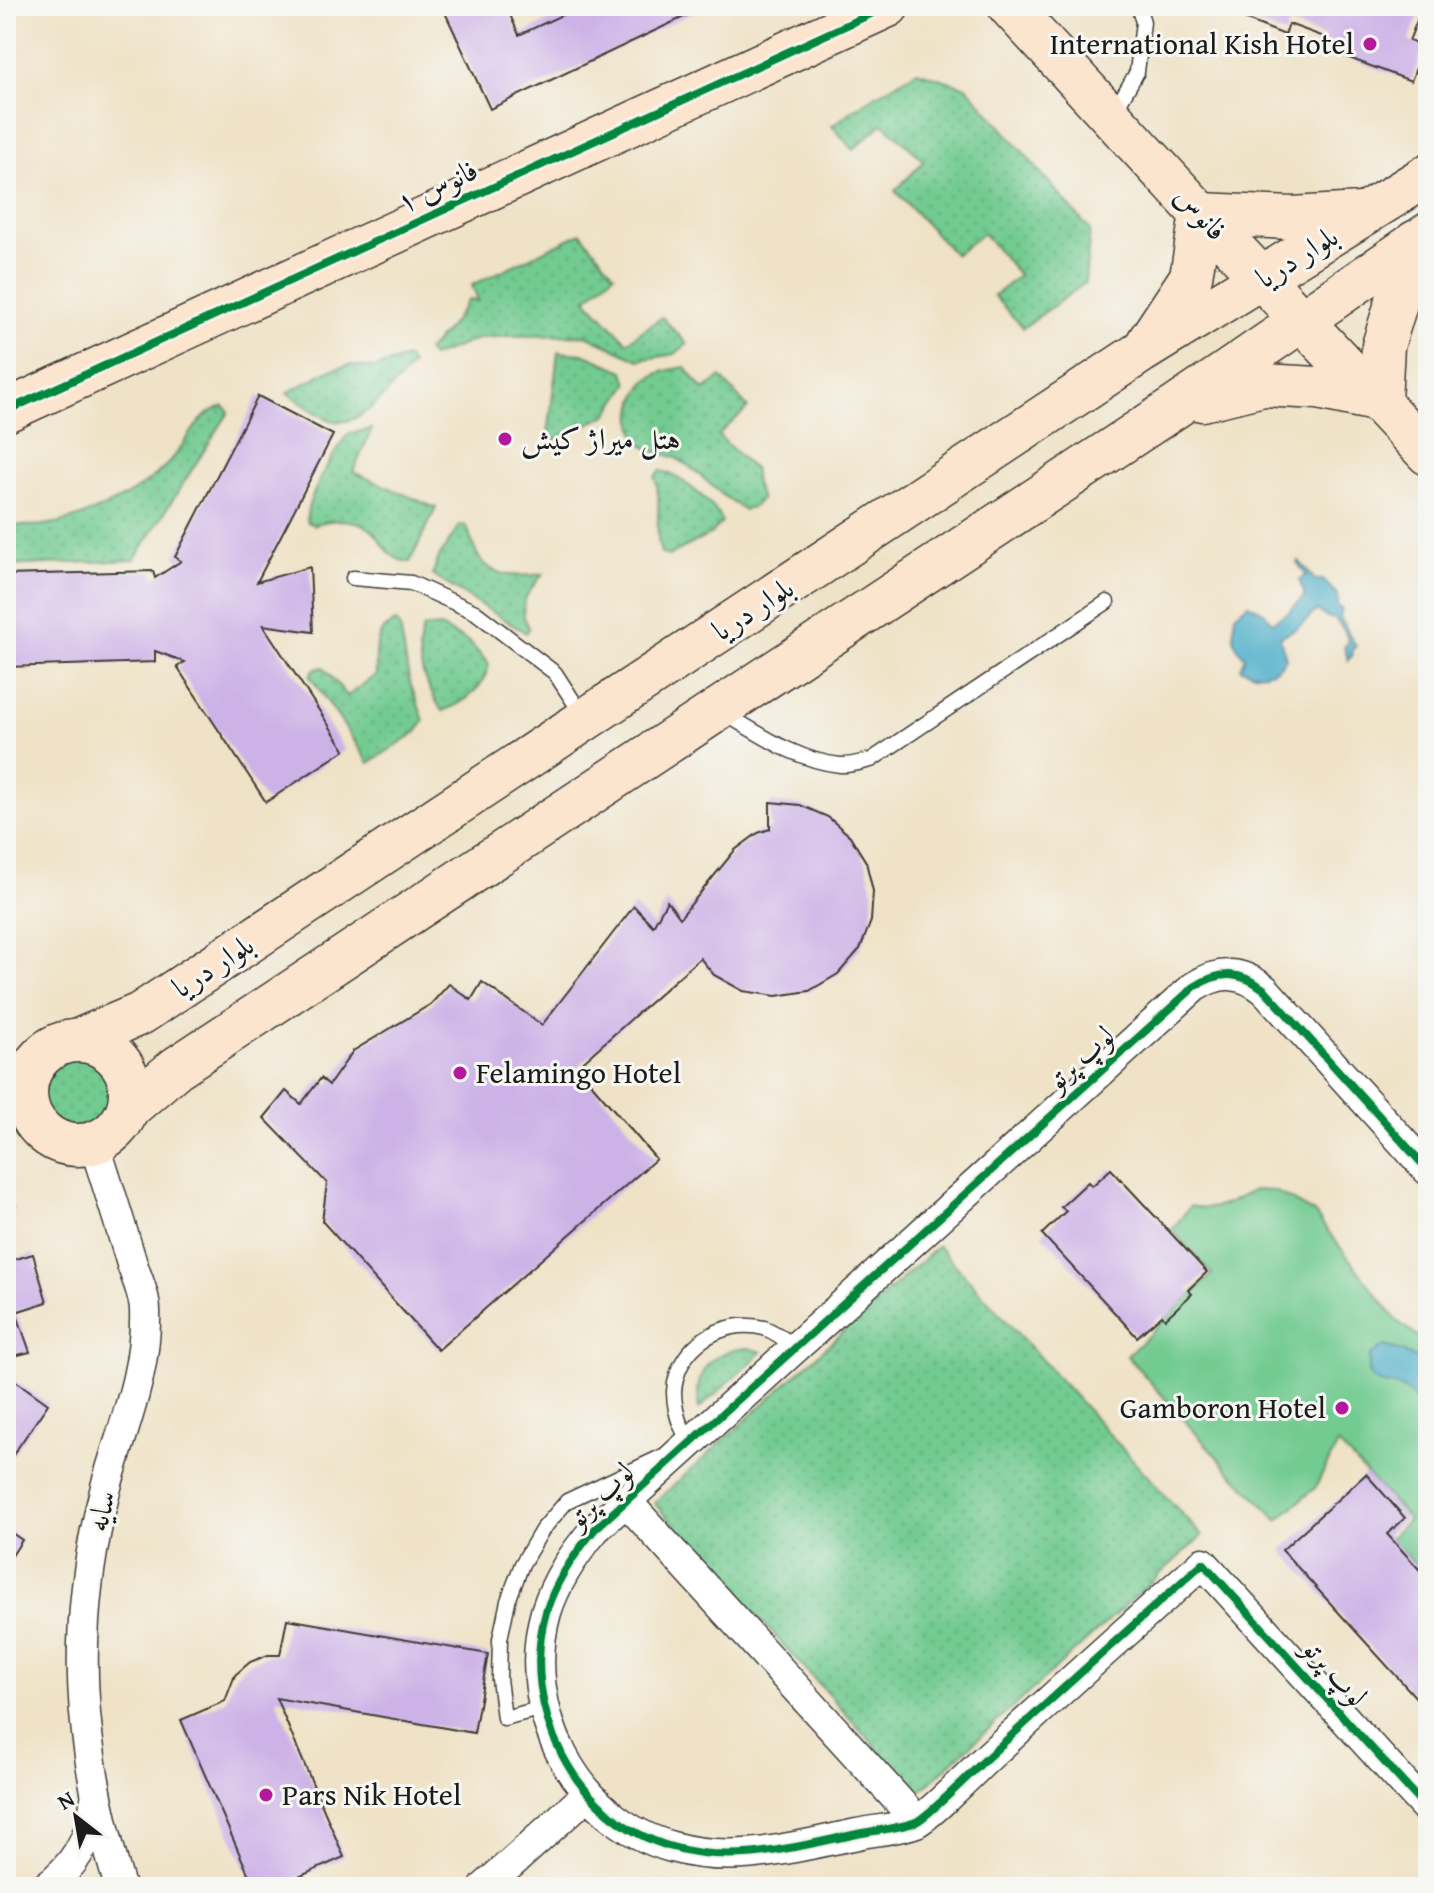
<svg xmlns="http://www.w3.org/2000/svg" width="1434" height="1893" font-family="'Gentium Book Plus',Amiri,serif">
<style>
.grass{fill:url(#grass-dots);stroke:#477456;stroke-width:2}
.park{fill:#72cb91;stroke:#477456;stroke-width:2}
.water{fill:#48acc8;stroke:#326472;stroke-width:2}
.building{fill:#cdb2e7}
.lines{fill:none;stroke-linecap:round;stroke-linejoin:round}
.lane-casing{stroke:#3c3a36;stroke-width:17}
.street-casing{stroke:#3c3a36;stroke-width:33}
.secondary-casing{stroke:#3c3a36;stroke-width:45}
.lane{stroke:#fff;stroke-width:14}
.street{stroke:#fff;stroke-width:30}
.secondary{stroke:#fce5cf;stroke-width:42}
.cycleway-casing{stroke:#f6f6f2;stroke-width:13}
.cycleway{stroke:#00873e;stroke-width:8}
.poi-dot{fill:#b5179e;stroke:#f6f6f2;stroke-width:3}
.labels{text-anchor:middle;stroke-width:6;stroke-linejoin:round;paint-order:stroke}
.poi-label{font-size:30px;fill:#1c1c1c;stroke:#f6f6f2;text-anchor:start}
.street-label{font-size:30px;fill:#1c1c1c;stroke:#f6f6f2}
</style>
<defs>
<pattern id="grass-dots" width="8" height="8" patternUnits="userSpaceOnUse" patternTransform="scale(2)"><rect width="8" height="8" fill="#72cb91"/><path d="M2 2h.1M6 6h.1" fill="none" stroke="#62ae7c" stroke-width="1.8" stroke-linecap="round"/></pattern>
</defs>
<rect width="100%" height="100%" fill="#f6f6f2"/>
<filter id="ink" filterUnits="userSpaceOnUse"><feTurbulence type="fractalNoise" baseFrequency=".0125" numOctaves="2"/><feDisplacementMap in="SourceGraphic" scale="16" xChannelSelector="R" yChannelSelector="G"/><feConvolveMatrix kernelMatrix="1 2 1 2 8 2 1 2 1" color-interpolation-filters="sRGB"/></filter>
<filter id="wash" filterUnits="userSpaceOnUse"><feTurbulence type="fractalNoise" baseFrequency=".006" numOctaves="4" result="noise"/><feDisplacementMap in="SourceGraphic" scale="32" xChannelSelector="R" yChannelSelector="G"/><feGaussianBlur stdDeviation="1.8" result="paint"/><feColorMatrix in="noise" values="0 0 0 0 0 0 0 0 0 0 0 0 0 0 0 0 0 1.4 0 .05"/><feComposite in="paint" operator="in"/></filter>
<g filter="url(#wash)">
<rect width="100%" height="100%" fill="#efe2c6"/>
<g class="grass">
<path d="M917,71L967,87L1090,230L1085,283L1023,328L994,296L1019,275L983,233L955,255L895,191L924,161L883,123L853,150L832,126L863,103Z"/>
<path d="M581,233L614,274L586,299L627,342L662,317L687,344L675,354L639,360L586,335L511,336L480,338L432,357L427,351L452,324L468,300L478,301L472,285Z"/>
<path d="M558,352L583,354L624,371L628,384L607,415L547,443Z"/>
<path d="M407,358L412,365C395,384 360,431 331,420C316,415 301,402 287,393L327,371L350,365L374,368Z"/>
<path d="M685,367L704,390L721,377L748,408L718,435L755,471L754,480L761,499L753,507L745,510C719,497 702,472 676,458C665,453 652,454 642,444C626,428 632,391 650,378C660,371 673,369 685,367Z"/>
<path d="M224,406L229,412L134,560L6,566V523C56,537 141,497 173,458C189,439 198,413 224,406Z"/>
<path d="M372,429L353,472L436,508L410,562C390,560 387,549 376,535C362,517 333,518 314,525L307,522C303,503 335,451 348,434Z"/>
<path d="M660,471C677,473 717,505 722,522L711,534L668,556L661,553C653,531 663,504 655,477Z"/>
<path d="M460,525L466,526C471,534 471,542 475,550C488,579 517,577 543,574C527,593 516,604 529,629L526,633L432,575L439,557Z"/>
<path d="M397,622L401,632L409,680L424,721L417,732L369,763L310,676L313,670L323,667L347,696L376,675C376,654 372,629 397,622Z"/>
<path d="M440,627L469,642L489,664C484,689 465,703 442,711C426,685 412,659 423,628Z"/>
<circle cx="78" cy="1093" r="37"/>
<path d="M938,1246L1202,1536L918,1793L654,1503Z"/>
<path d="M749,1348L762,1352L699,1409C693,1371 711,1350 749,1348Z"/>
</g>
<path class="park" d="M1254,1190L1275,1191L1314,1213L1397,1321L1428,1344V1555L1417,1566L1390,1538L1409,1519L1338,1444L1315,1488L1278,1520L1227,1468L1127,1356L1212,1274L1172,1230L1190,1206C1220,1212 1228,1203 1254,1190Z"/>
<g class="water">
<path d="M1299,561L1315,580H1323L1338,595L1337,605L1342,610L1340,617L1356,646L1352,650L1353,655L1348,660L1344,647L1348,641L1345,632L1335,619L1326,617L1317,610L1299,627L1280,637L1286,658C1276,677 1256,676 1240,668L1245,657C1231,644 1233,633 1235,615L1248,604L1264,612L1272,622L1290,611L1305,596L1299,580L1306,575L1297,563Z"/>
<path d="M1384,1346L1402,1351L1428,1364V1421C1421,1410 1415,1395 1403,1389C1389,1382 1377,1388 1368,1373L1370,1356Z"/>
</g>
<g id="blocks">
<g class="building">
<path d="M442,6H506L519,35L581,6H707L490,109Z"/>
<path d="M1211,6H1428V16L1420,13L1409,41L1424,47L1411,81L1322,48L1327,38L1289,24L1285,35Z"/>
<path d="M258,396L333,435L257,582L310,567L313,632L263,625L345,750L266,802L177,667L185,662L155,651V662L6,667V575L153,571L155,578L181,561L175,557Z"/>
<path d="M770,802L800,805L828,817L850,836L866,862L873,891L871,921L860,949L838,974L809,991L776,996L743,991L714,975L700,958L577,1067L656,1159L438,1350L322,1221L327,1183L264,1118L286,1091L301,1104L321,1078L329,1085L353,1051L431,1004L449,984L471,1000L482,982L542,1025L634,906L653,926L667,901L680,918L735,850L758,833L770,829Z"/>
<path d="M1111,1169L1207,1272L1188,1290L1192,1294L1165,1319L1162,1315L1137,1337L1042,1234L1066,1211L1061,1207L1088,1182L1092,1186Z"/>
<path d="M6,1201L15,1208L6,1220Z"/>
<path d="M33,1254L47,1302L16,1312L30,1352L6,1358V1262Z"/>
<path d="M6,1374L48,1404L6,1465Z"/>
<path d="M1366,1474L1405,1518L1387,1534L1428,1579V1711L1282,1550Z"/>
<path d="M6,1529L22,1540L6,1565Z"/>
<path d="M287,1619L488,1654L474,1733L276,1698L344,1857L276,1887H254L181,1720L225,1701L235,1675L250,1662L268,1655H280Z"/>
</g>
</g>
</g>
<g filter="url(#ink)">
<use href="#blocks" fill-opacity="0" stroke="#3c3a36" stroke-width="2"/>
<g class="lines">
<defs>
<g id="lane">
<path d="M1114,112L1137,72L1143,22L1138,6"/>
<path d="M353,578L411,583L475,612L555,673L583,716"/>
<path d="M722,712C758,733 797,761 840,765C850,766 861,762 871,760L1107,602"/>
<path d="M690,1443C689,1438 685,1434 682,1428C677,1418 674,1403 674,1392C676,1347 722,1317 764,1328C776,1332 786,1340 795,1348"/>
<path d="M543,1708L504,1718L499,1679L500,1639L508,1601L522,1564L542,1530L567,1501L661,1457"/>
</g>
<g id="street">
<path d="M94,1143C107,1183 120,1224 132,1264C137,1279 145,1296 145,1311C147,1373 122,1428 106,1487C69,1627 78,1750 120,1887"/>
<path d="M1428,1170L1265,990C1241,971 1220,970 1194,987L595,1529C574,1554 556,1580 546,1612C519,1707 574,1820 672,1847C735,1865 795,1847 857,1834C875,1830 898,1829 916,1822C930,1815 973,1771 988,1757C1059,1692 1131,1627 1203,1563L1428,1810"/>
<path d="M626,1501L917,1821"/>
<path d="M46,1887C75,1866 91,1838 95,1803"/>
<path d="M485,1887L588,1794"/>
</g>
<g id="secondary">
<path d="M1009,6L1201,214L1428,454"/>
<path d="M1148,342L1191,277L1201,214L1292,218L1361,214"/>
<path d="M1202,400L1263,385L1318,388L1380,401L1383,346L1415,242"/>
<path d="M6,411L888,6"/>
<path d="M78,1040L140,1014L1141,352L1428,175"/>
<circle cx="78" cy="1093" r="52"/>
<path d="M128,1109L176,1068L1177,406L1428,234"/>
</g>
</defs>
<use href="#lane" class="lane-casing"/>
<use href="#street" class="street-casing"/>
<use href="#secondary" class="secondary-casing"/>
<use href="#lane" class="lane"/>
<use href="#street" class="street"/>
<use href="#secondary" class="secondary"/>
<defs>
<g id="cycleway">
<path d="M6,411L888,6"/>
<path d="M1428,1170L1265,990C1241,971 1220,970 1194,987L595,1529C574,1554 556,1580 546,1612C519,1707 574,1820 672,1847C735,1865 795,1847 857,1834C875,1830 898,1829 916,1822C930,1815 973,1771 988,1757C1059,1692 1131,1627 1203,1563L1428,1810"/>
</g>
</defs>
<use href="#cycleway" class="cycleway-casing"/>
<use href="#cycleway" class="cycleway"/>
</g>
</g>
<g class="poi-dot">
<circle cx="1370" cy="44" r="8"/>
<circle cx="505" cy="439" r="8"/>
<circle cx="460" cy="1073" r="8"/>
<circle cx="1342" cy="1408" r="8"/>
<circle cx="266" cy="1795" r="8"/>
</g>
<g class="labels">
<g class="poi-label">
<text x="1354" y="54" text-anchor="end">International Kish Hotel</text>
<text x="521" y="449">هتل میراژ کیش</text>
<text x="476" y="1083">Felamingo Hotel</text>
<text x="1326" y="1418" text-anchor="end">Gamboron Hotel</text>
<text x="282" y="1805">Pars Nik Hotel</text>
</g>
<g class="street-label">
<text transform="translate(437 186) rotate(-25)" y="10">فانوس ۱</text>
<text transform="translate(1201 213) rotate(48)" y="10">فانوس</text>
<text transform="translate(1297 257) rotate(-32)" y="10">بلوار دریا</text>
<text transform="translate(753 609) rotate(-33)" y="10">بلوار دریا</text>
<text transform="translate(213 966) rotate(-33)" y="10">بلوار دریا</text>
<text transform="translate(1080 1058) rotate(-42)" y="10">لوپ پرتو</text>
<text transform="translate(600 1495) rotate(-44)" y="10">لوپ پرتو</text>
<text transform="translate(101 1511) rotate(-76)" y="10">سایه</text>
<text transform="translate(1335 1672) rotate(48)" y="10">لوپ پرتو</text>
</g>
</g>
<rect width="1434" height="1893" fill="none" stroke="#f6f6f2" stroke-width="32"/>
<g transform="translate(76 1817) rotate(329)" stroke="#f6f6f2" stroke-width="6" paint-order="stroke">
<path d="M0-6L14 30L0 20L-14 30Z" fill="#1c1c1c"/>
<text y="-12" font-size="22" font-weight="bold" text-anchor="middle" fill="#1c1c1c">N</text>
</g>
</svg>
